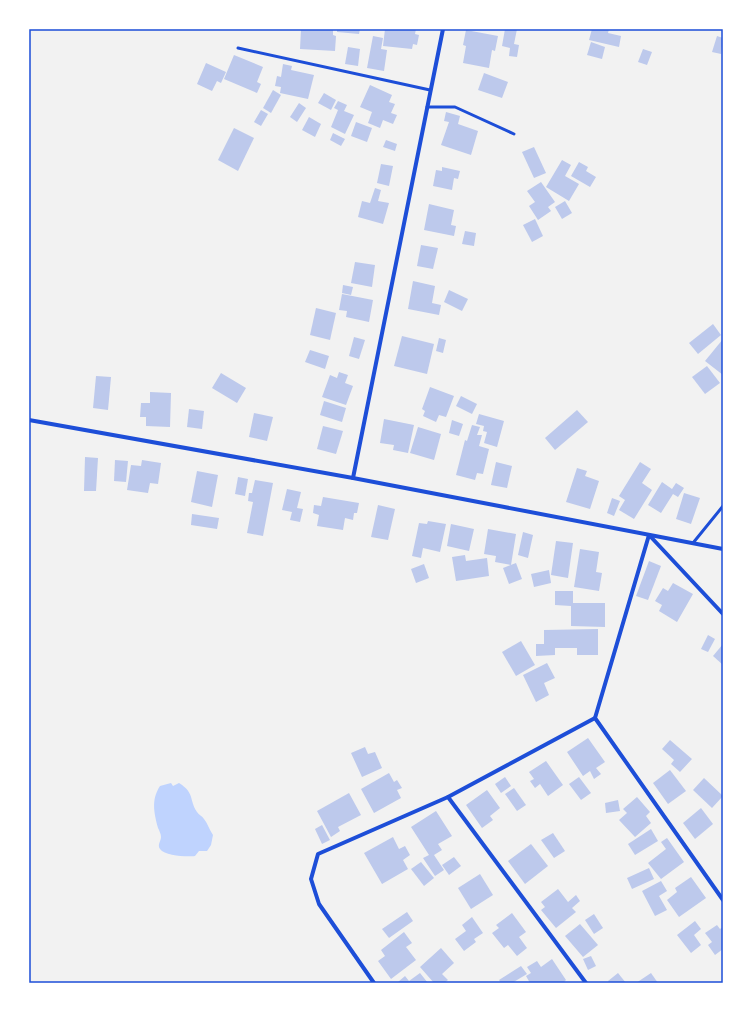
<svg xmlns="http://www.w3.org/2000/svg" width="752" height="1012" font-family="Rubik,sans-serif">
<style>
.water{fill:#bfd3fe}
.building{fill:#bdc9ec}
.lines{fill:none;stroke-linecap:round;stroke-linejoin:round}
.service{stroke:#1d4ed8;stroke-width:3}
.minor{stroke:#1d4ed8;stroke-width:4}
.neatline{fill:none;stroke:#1d4ed8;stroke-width:1.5}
</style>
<rect width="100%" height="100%" fill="#f2f2f2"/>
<path class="water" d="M171,783L173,786L179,783C195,793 189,800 197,812C199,815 202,816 204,819C208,824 209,829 213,835L211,845L207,851H199L195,856C187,857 165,856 160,849C157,845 161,841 161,837C161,834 159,830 158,828C154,812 151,800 160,786Z"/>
<g class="building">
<path d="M301,29H333V35L336,36L335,51L300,49Z"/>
<path d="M337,29H360L359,34L337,32Z"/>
<path d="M385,29H416L415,34L419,35L417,45L413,44L412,49L383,46Z"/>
<path d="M505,29H517L514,44L519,45L517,57L509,56L510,48L502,46Z"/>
<path d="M592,29H609L608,33L621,36L619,47L589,40Z"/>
<path d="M466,30L498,36L495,51L492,50L489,68L463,63L466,46L463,45Z"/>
<path d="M373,36L383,38L381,49L387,50L384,71L367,68Z"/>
<path d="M717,36L723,38L721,54L712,52Z"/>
<path d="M591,42L605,47L602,59L587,55Z"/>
<path d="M348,47L360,49L358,66L345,64Z"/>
<path d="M643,49L652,52L647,65L638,62Z"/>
<path d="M234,55L263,67L257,82L261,84L257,93L224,79Z"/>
<path d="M206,63L226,72L221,83L217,81L212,91L197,84Z"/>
<path d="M283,64L292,66L291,70L314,75L308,99L280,93L281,87L275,86L277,76L281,77Z"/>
<path d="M484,73L508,82L502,98L478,90Z"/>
<path d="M370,85L392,95L389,102L395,104L391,113L397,115L393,124L383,120L380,128L368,123L372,112L360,107Z"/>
<path d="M273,90L281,95L271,113L263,108Z"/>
<path d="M324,93L336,100L331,110L318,103Z"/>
<path d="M338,101L347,105L344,111L354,115L345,134L331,127L338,110L334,108Z"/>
<path d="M299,103L306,108L297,122L290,117Z"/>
<path d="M261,110L268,114L261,126L254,122Z"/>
<path d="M446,112L460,116L458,124L478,131L471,155L441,145L449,122L444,121Z"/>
<path d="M309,117L321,124L315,137L302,130Z"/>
<path d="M356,122L372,128L367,142L351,136Z"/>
<path d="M234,128L254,138L238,171L218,160Z"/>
<path d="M333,133L345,139L341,146L330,140Z"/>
<path d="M386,140L397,144L395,151L383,147Z"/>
<path d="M534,147L546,173L534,178L522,152Z"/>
<path d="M562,160L571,165L565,176L579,184L569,201L546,187Z"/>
<path d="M579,162L588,167L586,171L596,177L590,187L571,176Z"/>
<path d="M381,164L393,166L389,186L377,183Z"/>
<path d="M442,167L460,171L458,179L454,178L452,190L433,186L436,170L442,171Z"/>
<path d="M541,182L555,202L548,207L551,211L538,220L529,206L535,202L527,191Z"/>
<path d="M375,188L381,190L378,201L389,203L383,224L358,217L362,201L370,203Z"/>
<path d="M565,201L572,213L562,219L555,207Z"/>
<path d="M429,204L454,210L451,225L456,226L454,236L424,230Z"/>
<path d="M535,219L543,236L532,242L523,225Z"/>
<path d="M465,231L476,233L474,246L462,244Z"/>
<path d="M421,245L438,248L433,269L417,266Z"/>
<path d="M355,262L375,265L372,287L351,283Z"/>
<path d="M413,281L435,286L432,303L441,305L439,315L408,309Z"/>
<path d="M343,285L353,287L351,295L342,293Z"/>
<path d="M449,290L468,299L462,311L444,302Z"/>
<path d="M342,294L373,300L369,322L346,317L347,311L339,310Z"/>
<path d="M316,308L336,313L330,340L310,335Z"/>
<path d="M713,324L721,335L698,354L689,343Z"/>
<path d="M402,336L434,344L427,374L394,366Z"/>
<path d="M354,337L365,340L359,359L349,356Z"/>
<path d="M439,338L446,340L443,353L436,351Z"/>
<path d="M723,339V375L705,361Z"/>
<path d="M310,350L329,356L325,369L305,362Z"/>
<path d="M707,366L720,383L705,394L692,377Z"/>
<path d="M339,372L348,375L345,383L353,386L346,405L322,397L330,375L337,378Z"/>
<path d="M221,373L246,388L237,403L212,388Z"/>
<path d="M96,376L111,377L108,410L93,408Z"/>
<path d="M430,387L454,396L446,417L439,415L436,422L423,416L425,411L422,409Z"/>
<path d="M150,392L171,393L170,427L146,426V417H140L141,403H150Z"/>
<path d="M461,396L477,404L472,414L456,406Z"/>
<path d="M324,401L346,408L342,422L320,415Z"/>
<path d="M189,409L204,411L202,429L187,427Z"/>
<path d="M577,410L588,422L555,450L545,438Z"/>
<path d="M254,413L273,417L267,441L249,437Z"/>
<path d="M479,414L504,421L497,447L484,443L487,432L483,431L484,426L476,424Z"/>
<path d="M384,419L414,425L408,453L393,450L394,445L380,443Z"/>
<path d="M452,420L463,424L459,436L449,433Z"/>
<path d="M472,425L480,427L477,435H482L479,446L489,449L483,474L477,473L475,480L456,475L465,440L467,441Z"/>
<path d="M323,426L343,431L336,454L317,449Z"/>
<path d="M418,427L441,434L434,460L410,453Z"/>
<path d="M85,457L98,458L96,491H84Z"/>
<path d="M115,460L128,461L126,482L114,481Z"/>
<path d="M142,460L161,463L158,484L150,483L148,493L127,490L131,465L141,466Z"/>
<path d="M496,462L512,466L507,488L491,485Z"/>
<path d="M640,462L651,469L642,483L652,490L634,519L619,510L625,500L619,496Z"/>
<path d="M577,468L587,471L585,476L599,481L590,509L566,502Z"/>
<path d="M197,471L218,475L212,507L191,502Z"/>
<path d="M238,477L248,479L245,496L235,494Z"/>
<path d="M255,480L273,483L263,536L247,533L253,502L248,501L249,493H252Z"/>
<path d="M662,482L672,489L676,483L684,488L678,497L673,494L661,513L648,505Z"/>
<path d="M287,489L301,492L297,508L303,509L300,522L290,520L292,512L282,510Z"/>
<path d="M684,493L700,498L691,524L676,519Z"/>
<path d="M323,497L359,503L357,513H354L353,520L345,518L343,530L317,526L319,515L313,513L314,505L321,506Z"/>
<path d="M612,498L620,501L614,516L607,513Z"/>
<path d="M378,505L395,509L388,540L371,537Z"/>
<path d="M192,514L219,518L217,529L191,525Z"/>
<path d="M428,521L446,524L440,552L423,548L421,558L412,556L419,523L427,524Z"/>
<path d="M451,524L474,529L469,551L447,546Z"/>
<path d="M488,529L516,534L511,565L495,562L496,556L484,554Z"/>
<path d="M523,532L533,535L528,558L518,555Z"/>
<path d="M556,541L573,543L568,578L551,575Z"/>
<path d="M580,549L599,552L596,572L602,573L599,591L574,587Z"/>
<path d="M465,555L466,561L487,558L489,576L456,581L452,557Z"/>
<path d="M649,561L661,566L648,600L636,596Z"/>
<path d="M516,563L522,579L509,584L503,568Z"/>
<path d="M424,564L429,578L416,583L411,569Z"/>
<path d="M549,570L551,583L534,587L531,574Z"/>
<path d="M673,583L693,594L677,622L659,611L662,605L655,601L663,588L668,591Z"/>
<path d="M555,591H573V603H605V627L571,626V606L555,605Z"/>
<path d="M598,629V655H577V648H555V655L536,656V644H544V630Z"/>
<path d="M708,635L715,639L708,652L701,649Z"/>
<path d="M521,641L535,665L516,676L502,652Z"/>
<path d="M723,644V665L713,656Z"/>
<path d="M547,663L555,678L544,683L549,695L536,702L523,675Z"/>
<path d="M588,738L605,762L596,768L601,774L594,779L590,771L583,776L567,752Z"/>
<path d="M670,740L692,759L680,772L671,764L674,760L662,749Z"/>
<path d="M365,747L368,754L375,752L382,768L362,777L351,753Z"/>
<path d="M546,761L563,785L548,796L540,784L535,788L530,781L534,779L529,772Z"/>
<path d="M670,770L686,791L668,804L653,783Z"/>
<path d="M389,773L394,782L397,780L402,788L397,790L401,798L374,813L361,789Z"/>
<path d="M505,777L511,786L501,793L495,784Z"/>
<path d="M579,777L591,793L581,800L569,784Z"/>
<path d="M704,778L723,796L712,808L693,790Z"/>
<path d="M514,788L526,805L517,811L505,794Z"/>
<path d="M487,790L500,808L490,816L493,820L482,828L466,805Z"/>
<path d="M349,793L361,815L338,827L340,831L331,837L317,811Z"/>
<path d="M637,797L650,812L646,816L651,823L635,837L619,820L627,813L623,809Z"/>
<path d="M618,800L620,811L606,813L605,803Z"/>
<path d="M701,808L713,824L695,839L683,823Z"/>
<path d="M436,811L452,836L438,844L442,850L434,855L444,870L435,876L423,858L429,855L411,827Z"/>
<path d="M322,825L330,840L322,844L315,829Z"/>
<path d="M651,829L658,841L635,855L628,844Z"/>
<path d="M553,833L565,851L554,858L541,840Z"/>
<path d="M393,837L399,849L405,846L410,855L403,860L408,869L382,884L364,853Z"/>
<path d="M667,838L684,862L661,879L648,863L666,849L661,842Z"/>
<path d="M531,844L548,866L525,884L508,861Z"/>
<path d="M454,857L461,866L449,875L442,865Z"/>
<path d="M421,862L434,878L424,886L411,869Z"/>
<path d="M649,868L654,879L632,889L627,878Z"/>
<path d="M480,874L493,895L471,909L458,888Z"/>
<path d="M691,877L706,898L679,917L667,900L677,892L675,888Z"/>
<path d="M661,881L667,891L659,896L667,910L655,916L642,891Z"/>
<path d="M558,889L568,902L576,895L580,901L572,908L576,912L556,928L541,910L545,907L541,902Z"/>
<path d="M407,912L413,921L389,938L382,929Z"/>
<path d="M512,913L526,932L519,937L527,948L517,956L508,945L504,948L492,933L499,928L496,925Z"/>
<path d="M594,914L603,928L594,934L585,920Z"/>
<path d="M472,917L483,933L474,939L476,942L464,951L455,939L466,931L462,925Z"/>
<path d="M695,921L701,929L694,935L701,945L691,953L677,935Z"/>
<path d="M580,924L598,945L583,957L565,936Z"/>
<path d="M717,925L720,929L723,927V949L715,955L708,945L712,942L705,933Z"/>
<path d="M404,932L412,943L406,947L416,960L391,979L378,961L385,956L381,950Z"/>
<path d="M441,948L454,963L442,974L448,980L444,983H434L420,967Z"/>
<path d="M591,956L596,966L588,970L583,959Z"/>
<path d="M552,959L566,980L563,983H530L526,976L531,973L527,967L537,961L541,967Z"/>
<path d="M521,966L527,974L512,983H501L499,980Z"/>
<path d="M420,973L428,983L398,982L405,976L409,981Z"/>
<path d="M618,973L626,983H609L608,981Z"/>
<path d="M651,973L658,983H636Z"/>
</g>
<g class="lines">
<g class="service">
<path d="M238,48L430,90"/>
<path d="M427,107H455L514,134"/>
<path d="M693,543L723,506"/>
</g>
<g class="minor">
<path d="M29,420L353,478L723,549"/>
<path d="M353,478L443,29"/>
<path d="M649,535L595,718L723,900"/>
<path d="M650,536L723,614"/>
<path d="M448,797L586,983"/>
<path d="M374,983L319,904L311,879L318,854L448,797L595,718"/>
</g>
</g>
<rect width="752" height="1012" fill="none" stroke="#ffffff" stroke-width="60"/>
<rect x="30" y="30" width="692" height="952" class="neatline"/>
</svg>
